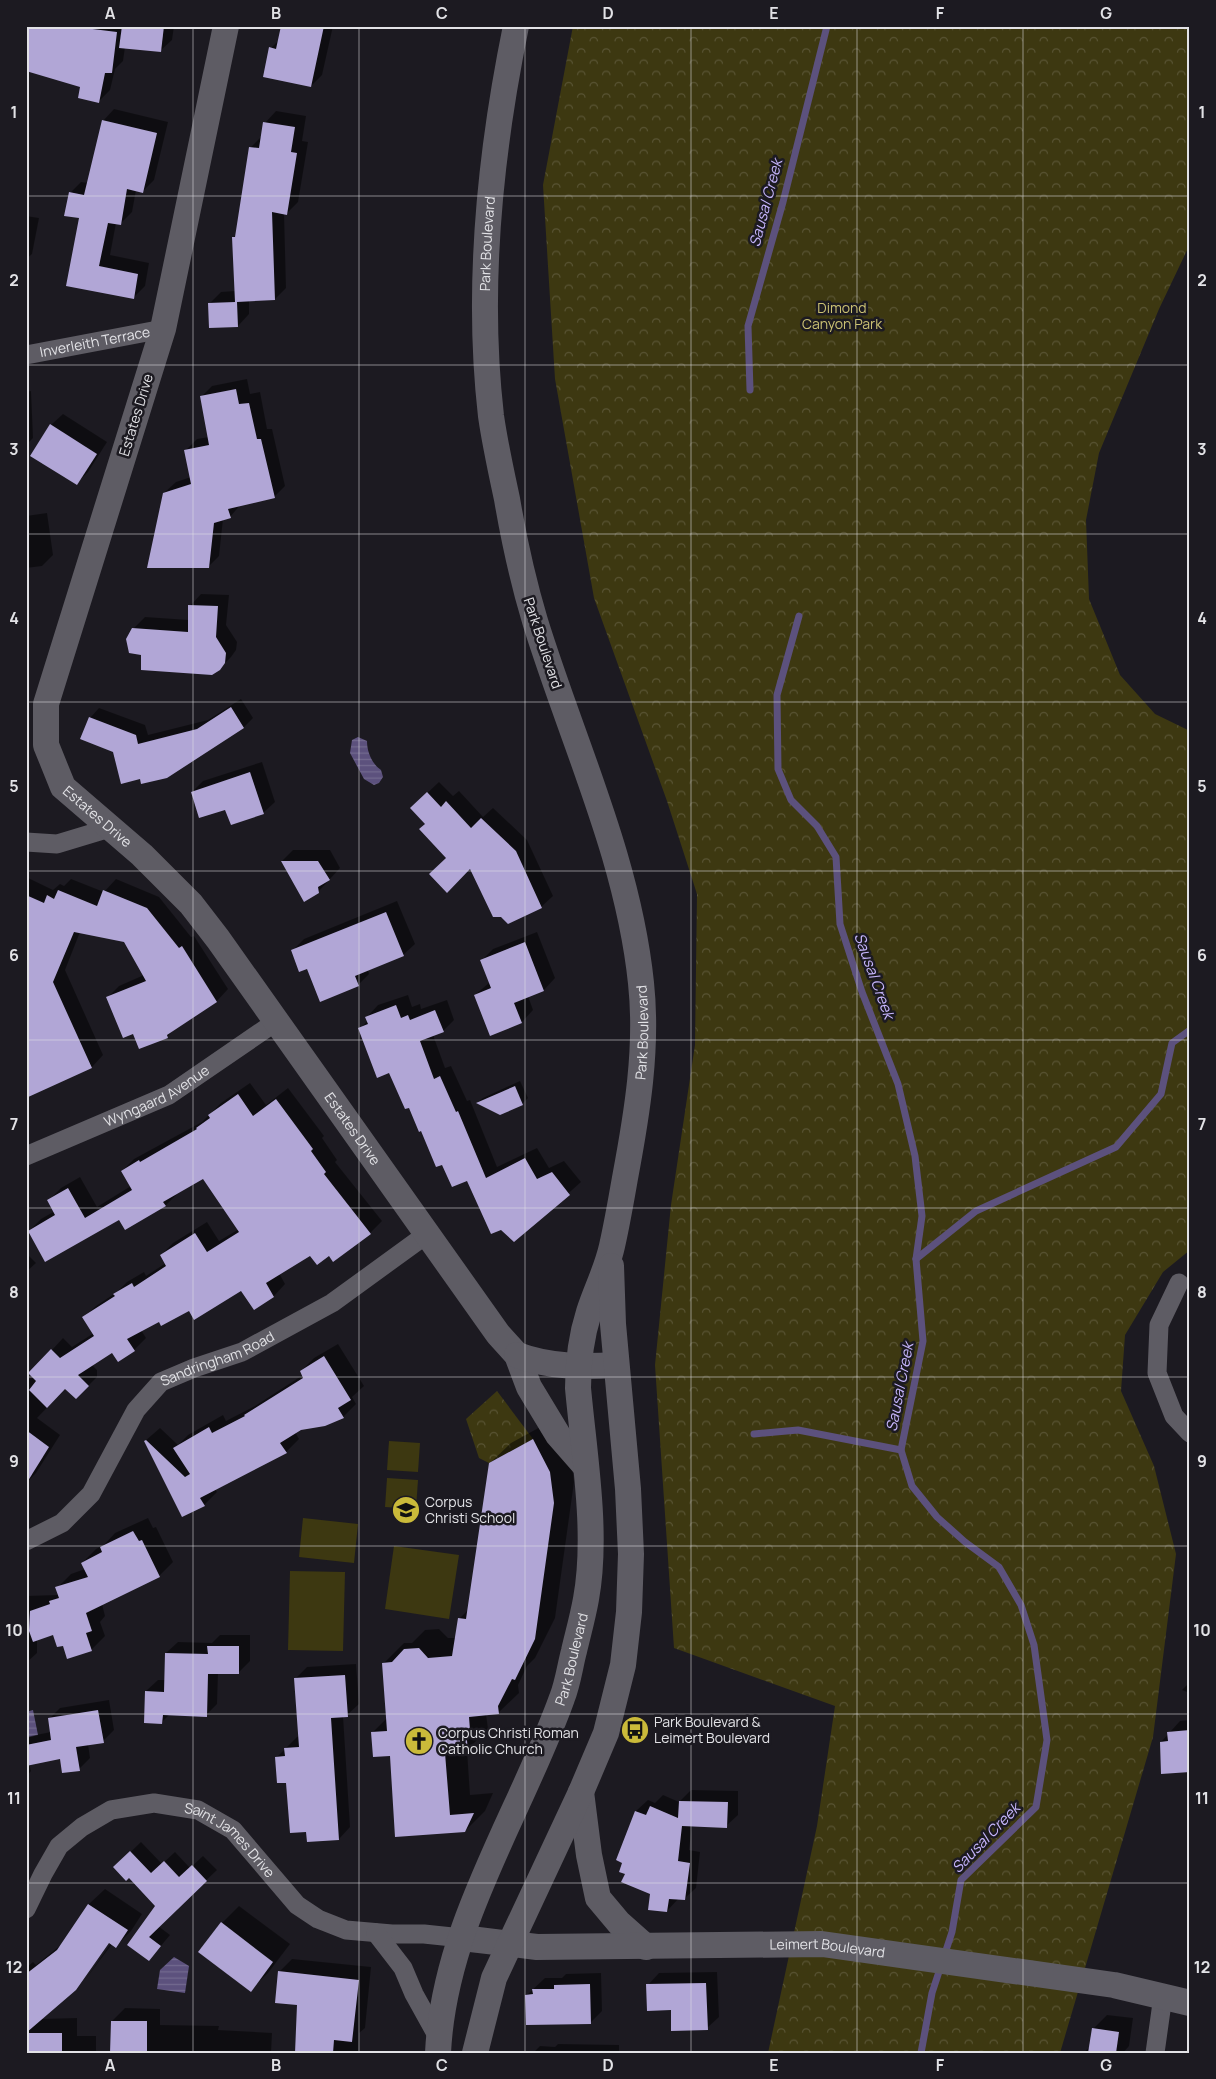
<svg xmlns="http://www.w3.org/2000/svg" width="1216" height="2079" font-family="Manrope,sans-serif">
<style>
.park{fill:url(#park-crowns)}
.pitch{fill:#3d3811}
.water{fill:url(#water-rules)}
.shadow{fill:#0007}
.lines{fill:none;stroke-linecap:round;stroke-linejoin:round}
.stream{stroke:#5c517d;stroke-width:7}
.building{fill:#b1a6d6}
.street{stroke:#5e5c64;stroke-width:19}
.secondary{stroke:#5e5c64;stroke-width:26}
.grid{fill:none;stroke:#e2e2e6;stroke-width:1;stroke-opacity:0.55}
.labels{text-anchor:middle;stroke-width:5;stroke-linejoin:round;paint-order:stroke}
.street-label{font-size:14px;fill:#e2e2e6;stroke:#1c1a21}
.park-label{font-size:14px;fill:#cbc173;stroke:#1c1a21}
.poi-label{font-size:14px;fill:#e2e2e6;stroke:#1c1a21;text-anchor:start}
.water-label{font-size:15px;font-style:italic;fill:#c6b5fc;stroke:#1c1a21}
.neatline{fill:none;stroke:#e2e2e6;stroke-width:2}
.grid-label{font-size:16px;text-anchor:middle;font-weight:bold;fill:#e2e2e6}
</style>
<defs>
<pattern id="park-crowns" width="20" height="18" patternUnits="userSpaceOnUse" patternTransform="scale(1.25)"><rect width="20" height="18" fill="#3d3811"/><path d="M2 6a3 3 0 1 1 6 0M12 15a3 3 0 1 1 6 0" fill="none" stroke="#595434"/></pattern>
<pattern id="water-rules" width="6" height="5" patternUnits="userSpaceOnUse" patternTransform="scale(1.25)"><rect width="6" height="5" fill="#5c517d"/><path d="M0 2.5h6" fill="none" stroke="#736a8f"/></pattern>
</defs>
<rect width="100%" height="100%" fill="#1c1a21"/>
<g class="park">
<path d="M573,26H1190V244L1159,309L1099,453L1086,520L1089,599L1120,675L1155,714L1190,731V1250L1163,1272L1125,1335L1121,1391L1154,1466L1176,1554L1153,1737L1060,2053H768L817,1826L835,1706L674,1648L655,1365L671,1205L695,1045L697,894L667,801L594,598L555,379L543,185Z"/>
<path d="M497,1391L533,1439L489,1463L479,1458L466,1419Z"/>
</g>
<g class="pitch">
<path d="M389,1441L420,1443L418,1472L387,1470Z"/>
<path d="M387,1478L418,1480L416,1509L385,1507Z"/>
<path d="M303,1518L358,1524L354,1563L299,1557Z"/>
<path d="M394,1546L459,1555L449,1619L385,1609Z"/>
<path d="M290,1571L345,1572L343,1651L288,1650Z"/>
</g>
<g class="water">
<path d="M358,737L367,741C367,752 372,764 381,770L383,777L379,783L374,785L364,779L350,753L352,740Z"/>
<path d="M33,1710L38,1735L26,1738V1712Z"/>
<path d="M174,1957L189,1966L185,1993L157,1989L160,1970Z"/>
</g>
<g class="shadow">
<path d="M26,26H174L172,40L160,51L125,47L123,61L115,69L110,90L99,101L81,86Z"/>
<path d="M282,26H333L322,75L311,86L271,48L280,39Z"/>
<path d="M114,109L168,122L154,180L142,192L136,190L132,212L120,224L116,223L110,255L149,263L145,286L133,298L67,285L81,217L70,193L81,182L88,183L103,121Z"/>
<path d="M276,111L306,116L302,141L308,142L298,202L287,213H284L286,288L275,299L249,300V314L238,326L210,303L221,292L235,291L233,238L237,234L250,148L262,136L265,123Z"/>
<path d="M26,216L39,218L32,254L26,259Z"/>
<path d="M247,379L250,394L260,392L267,429H272L285,486L274,497L241,504L230,517L223,519L219,556L208,567L164,493L176,482L191,477L186,450L197,439L209,437L201,397L212,386Z"/>
<path d="M31,391L33,438L26,445V392Z"/>
<path d="M63,414L107,442L88,472L77,483L51,425Z"/>
<path d="M47,513L53,555L42,566L26,568V516Z"/>
<path d="M201,594L229,595L226,625L237,642L236,650L231,657L219,669L142,653L133,629L145,617L189,620L190,606Z"/>
<path d="M241,699L253,718L244,727L166,777L141,778L114,751L90,718L99,708L145,725L148,735L208,720Z"/>
<path d="M262,762L275,802L263,813L226,808L192,792L203,781Z"/>
<path d="M439,782L453,796L459,791L483,817L493,808L527,840L553,896L541,907L471,867L448,858L426,823L423,797Z"/>
<path d="M293,850H330L340,868L318,892L282,861Z"/>
<path d="M26,877L53,890L60,884L64,886L71,879L104,892L116,879L159,897L191,937L194,936L228,989L217,1001L176,1027L167,1037L134,1033L108,997L119,986L144,975L125,941L80,932L65,970L103,1055L92,1067L26,986Z"/>
<path d="M397,901L415,944L403,955L368,970L369,974L358,985L308,968L292,951L304,939Z"/>
<path d="M537,932L555,978L544,990L528,996L533,1010L522,1022L490,1034L475,995L490,982L482,960L493,949Z"/>
<path d="M408,995L412,1007L420,1004L421,1009L447,1000L454,1020L443,1031L433,1035L445,1068L451,1066L467,1101L470,1100L497,1167L537,1148L549,1168L564,1161L581,1182L515,1241L468,1179L443,1163L421,1130L390,1072L360,1029L368,1020L367,1017L378,1005Z"/>
<path d="M520,1081L528,1098L522,1104L478,1102L483,1098Z"/>
<path d="M250,1083L266,1105L288,1088L324,1136L322,1138L337,1160L335,1162L382,1221L370,1233L329,1254H310L279,1273L285,1284L274,1296L254,1308L242,1289L159,1320L141,1330L146,1338L134,1350L113,1351L92,1365L97,1370V1377L76,1398L66,1388L37,1418L60,1435L36,1473L26,1483V1379L34,1378L52,1350L63,1338L72,1347L94,1333L84,1317L96,1306L117,1292L127,1282L144,1272L146,1276L166,1263L161,1255L173,1243L207,1222L219,1241L239,1229L204,1177L177,1194L165,1206L120,1218L29,1231L41,1219L55,1211L49,1200L61,1188L80,1177L97,1207L131,1186L122,1171L134,1159L202,1122L221,1103Z"/>
<path d="M26,1253L36,1263L26,1272Z"/>
<path d="M338,1344L364,1386L352,1397L356,1404L343,1417L301,1429L295,1432L299,1439L286,1452L215,1489L217,1492L204,1505L145,1441L160,1428L178,1445L188,1435L223,1415L226,1421L255,1406L303,1375L301,1371L314,1358Z"/>
<path d="M553,1420L570,1452L574,1482L555,1618L535,1658L527,1666L518,1685L519,1693L498,1713L486,1714L488,1729L467,1750L470,1795L493,1793L485,1811L465,1831L391,1755L372,1733L387,1718L384,1663L404,1643H412L425,1630L439,1629L448,1638H456L459,1619L469,1609L490,1463L511,1443Z"/>
<path d="M148,1518L153,1528L156,1527L173,1562L159,1576L102,1604L105,1616L100,1622L105,1636L91,1650L64,1644L54,1634L37,1639V1653L26,1663V1596L57,1595L58,1593L57,1588L71,1574L85,1569L82,1563L96,1549L104,1545L115,1533Z"/>
<path d="M220,1635H250V1661L239,1672L218,1673L217,1704L206,1715L170,1714L162,1722L146,1691L158,1680H165L166,1653L178,1642L212,1643Z"/>
<path d="M356,1664L359,1704L347,1715L343,1716L350,1827L339,1839L307,1830L277,1757L297,1737L299,1736L295,1679L307,1667Z"/>
<path d="M1190,1682V1693L1182,1690Z"/>
<path d="M109,1700L114,1730L103,1741L88,1744L90,1758L79,1769L61,1757L29,1764L31,1771L26,1777V1737L51,1732L49,1719L60,1708Z"/>
<path d="M1190,1720V1771L1161,1742L1180,1721Z"/>
<path d="M691,1790L738,1791V1815L726,1826L692,1825L689,1850L700,1852L696,1888L684,1899L679,1898L667,1911L651,1893L627,1874L624,1862L617,1859L636,1811L648,1800L655,1803L663,1795L679,1802Z"/>
<path d="M141,1842L162,1864L175,1852L190,1868L203,1856L217,1870L158,1926L170,1935L149,1960L129,1945L157,1906L129,1877L115,1867Z"/>
<path d="M105,1889L142,1914L131,1931L116,1946L112,1944L85,1980L114,1939L111,1937L41,2019L77,2018V2036H96V2053H26V1968L33,1962L36,1965L62,1944L89,1904Z"/>
<path d="M239,1906L290,1944L268,1973L250,1990L222,1923Z"/>
<path d="M292,1959L371,1967L365,2028L359,2033L358,2053H296L298,2004L279,1972Z"/>
<path d="M717,1972L719,2017L707,2028L672,2009L648,1985L659,1973Z"/>
<path d="M601,1973L602,2011L591,2022L527,1995L545,1978H562L566,1974Z"/>
<path d="M125,2008L160,2009V2025L219,2026L218,2030L272,2033L271,2053H112V2021Z"/>
<path d="M1107,2015L1133,2018L1129,2046L1123,2053H1083L1091,2046L1093,2029Z"/>
<path d="M558,2044L619,2045V2053H533L540,2046L555,2047Z"/>
</g>
<g class="lines">
<g class="stream">
<path d="M750,390L748,326L783,202L827,26"/>
<path d="M799,616L777,695L778,769L791,800L817,826L836,857L840,924L862,992L898,1084L915,1156L922,1216L916,1259L923,1341L901,1450L912,1486L937,1517L965,1542L999,1567L1021,1605L1034,1645L1047,1740L1036,1807L961,1880L952,1932L932,1993L921,2053"/>
<path d="M916,1259L976,1211L1116,1147L1161,1094L1172,1043L1190,1030"/>
<path d="M754,1434L798,1430L901,1450"/>
</g>
</g>
<g class="building">
<path d="M26,26H68L117,32L112,73H105L99,103L78,98L80,87L26,71Z"/>
<path d="M122,26H164L161,52L119,48Z"/>
<path d="M281,26H324L311,87L263,77L269,47L276,49Z"/>
<path d="M102,120L157,133L143,193L127,189L121,225L108,223L99,266L138,274L134,299L66,286L79,218L64,216L69,192L84,195Z"/>
<path d="M263,122L295,127L291,152L297,153L287,215L272,212L275,300L237,302L238,327L209,328L208,303L235,302L232,237H235L249,147L259,148Z"/>
<path d="M236,389L239,404L249,403L257,439H261L275,498L228,509L231,518L214,523L209,568H147L163,493L191,484L184,450L209,445L200,396Z"/>
<path d="M50,424L97,454L77,485L30,456Z"/>
<path d="M188,605L218,606L216,637L226,653L225,663L220,670L212,675L141,670V655L129,653L126,639L132,628L188,632Z"/>
<path d="M231,707L244,728L167,778L141,784L140,779L121,784L113,752L80,739L89,717L136,735L138,744L197,729Z"/>
<path d="M250,772L264,814L231,825L225,810L199,818L191,792Z"/>
<path d="M427,792L441,807L446,801L471,828L481,818L516,851L542,908L508,924L501,917H493L470,869L447,893L429,874L446,858L419,829L425,824L410,808Z"/>
<path d="M281,861H318L330,880L318,887L319,893L304,902Z"/>
<path d="M58,890L97,906L103,890L147,908L179,948L182,946L217,1002L167,1035L168,1038L139,1049L133,1034L123,1038L106,997L146,981L124,942L74,932L53,982L92,1068L26,1098V895L44,903L47,895L54,899Z"/>
<path d="M386,912L404,956L355,976L359,986L320,1002L307,969L299,972L291,950Z"/>
<path d="M525,942L544,991L514,1003L522,1023L490,1036L474,995L491,988L480,960Z"/>
<path d="M396,1005L401,1018L408,1015L410,1020L435,1010L444,1032L420,1041L434,1079L440,1076L456,1112L458,1111L486,1178L525,1158L537,1179L552,1172L570,1195L514,1242L501,1230L491,1234L467,1181L452,1187L442,1165L436,1167L421,1131L419,1132L409,1108L405,1109L389,1073L377,1078L358,1028L368,1024L365,1017Z"/>
<path d="M515,1086L523,1105L500,1115L476,1103Z"/>
<path d="M238,1094L253,1116L276,1099L313,1149L311,1151L326,1172L324,1174L371,1234L333,1262L329,1256L317,1265L310,1256L266,1283L274,1297L254,1310L241,1291L194,1320L189,1311L161,1326L159,1322L127,1339L135,1351L118,1362L112,1353L78,1375L89,1386L76,1399L65,1389L47,1408L29,1390L36,1381L28,1373L51,1349L60,1358L94,1336L82,1317L115,1296L113,1294L132,1283L134,1287L166,1266L160,1255L195,1233L207,1252L239,1232L203,1179L163,1202L166,1206L125,1230L119,1220L45,1262L28,1231L55,1215L47,1200L68,1188L85,1218L132,1190L121,1171L139,1160L140,1162L197,1129L196,1128L210,1118L208,1115Z"/>
<path d="M324,1356L351,1400L338,1408L344,1418L325,1426L301,1430L280,1443L287,1453L200,1498L205,1506L182,1517L144,1441L146,1440L185,1477L190,1474L173,1448L209,1427L212,1433L245,1416L244,1415L303,1378L300,1371Z"/>
<path d="M26,1430L49,1447L26,1484Z"/>
<path d="M533,1439L550,1472L554,1503L535,1639L515,1680L512,1679L498,1706L499,1714L469,1717L470,1730H466L468,1751L445,1753L450,1815L474,1813L465,1832L395,1837L390,1756L373,1757L371,1732L387,1731L382,1663L392,1662L404,1649L419,1648L428,1658L452,1656L458,1618L466,1619L489,1463Z"/>
<path d="M133,1531L139,1541L142,1540L160,1577L86,1613L92,1631L86,1633L92,1651L67,1659L63,1646L57,1647L53,1635L33,1642L29,1631L30,1611L50,1604L49,1601L59,1598L55,1587L88,1577L81,1563L102,1552L100,1547Z"/>
<path d="M207,1646H239V1674H208L207,1717L163,1715L162,1724L144,1723L145,1691L164,1692L165,1653L208,1654Z"/>
<path d="M345,1675L348,1717L331,1718L339,1840L307,1842L306,1832L290,1833L286,1783H277L275,1757L285,1756L284,1748L299,1747L294,1678Z"/>
<path d="M98,1710L104,1743L76,1747L80,1771L62,1773L60,1759L26,1766V1745L51,1740L48,1718Z"/>
<path d="M1190,1730V1772L1161,1774L1160,1742L1168,1741L1167,1732Z"/>
<path d="M679,1801L728,1802L727,1828L682,1826L678,1861L690,1863L685,1900L669,1899L667,1912L648,1910L650,1894L621,1882L625,1874L619,1872L622,1863L616,1860L635,1811L646,1815L650,1806L678,1818Z"/>
<path d="M130,1851L151,1873L164,1861L179,1877L192,1865L207,1881L149,1937L161,1946L149,1961L127,1945L155,1906L129,1878L126,1881L113,1867Z"/>
<path d="M88,1904L128,1930L116,1948L109,1943L76,1990L26,2033V1974L57,1950Z"/>
<path d="M221,1922L273,1962L251,1992L198,1952Z"/>
<path d="M278,1971L359,1980L352,2042L334,2040L333,2053H295L297,2005L275,2003Z"/>
<path d="M706,1983L708,2030L671,2031V2010L647,2011L646,1984Z"/>
<path d="M590,1984L591,2024L526,2025L525,1995L533,1994L532,1989H554V1985Z"/>
<path d="M111,2021H147V2053H110Z"/>
<path d="M1092,2028L1119,2032L1116,2053H1088Z"/>
<rect x="26" y="2033" width="36" height="20"/>
</g>
<g class="lines">
<g class="street">
<path id="s1" d="M26,355L163,329"/>
<path d="M26,842L57,844L110,828"/>
<path id="s2" d="M26,1156L169,1095L277,1021"/>
<path d="M1179,1283L1159,1325L1157,1373L1174,1416L1190,1433"/>
<path id="s3" d="M26,1541L62,1523L91,1494L136,1410L161,1382L194,1368L242,1352L332,1303L427,1234"/>
<path id="s4" d="M26,1909L43,1874L59,1846L82,1827L111,1810L154,1803L198,1810L233,1830L297,1905L318,1919L346,1930L392,1934H424L462,1938"/>
<path d="M376,1933L403,1968L414,1994L439,2039"/>
<path d="M1155,2053L1163,1996"/>
</g>
<g class="secondary">
<path id="s5" d="M226,26L163,329L46,704V745L63,787L142,855L191,904L218,939L498,1334L517,1355L529,1387L558,1435L586,1467"/>
<path d="M517,1355C549,1367 582,1367 616,1365"/>
<path d="M581,1792L589,1855L598,1898L619,1923L646,1947"/>
<path id="s6" d="M462,1938L537,1947L822,1944L1114,1985L1190,2003"/>
<path id="s7" d="M438,2053C444,1925 520,1815 562,1698C568,1683 570,1666 574,1651C578,1634 583,1616 586,1599C598,1534 584,1454 578,1388C578,1362 581,1337 589,1312C596,1290 607,1269 612,1246C617,1224 621,1201 625,1178C637,1114 648,1048 641,983C628,857 572,741 535,621C523,581 514,540 507,499C501,471 495,444 491,416C476,286 490,153 516,26"/>
<path d="M475,2053L494,1978L581,1792L606,1733L623,1665L629,1612L631,1554L628,1489L613,1324L611,1266"/>
</g>
</g>
<path class="grid" d="M193,26V2053M359,26V2053M525,26V2053M691,26V2053M857,26V2053M1023,26V2053M26,196H1190M26,365H1190M26,534H1190M26,702H1190M26,871H1190M26,1040H1190M26,1208H1190M26,1377H1190M26,1546H1190M26,1714H1190M26,1883H1190"/>
<defs>
<symbol id="school-disc" viewBox="-11 -11 22 22"><circle r="9.5" fill="#caba3a" stroke="#1c1a21"/><path d="M0-5L7-2L0 1L-7-2ZM-4 1L0 2.5L4 1V4Q0 6-4 4Z" fill="#111"/></symbol>
<symbol id="bus-disc" viewBox="-11 -11 22 22"><circle r="9.5" fill="#caba3a" stroke="#1c1a21"/><path d="M-5-6H5V4H4V6H2V4H-2V6H-4V4H-5ZM-3.5-4V0h7V-4ZM-3.5 1.2v1.5H-2V1.2ZM2 1.2v1.5H3.5V1.2Z" fill="#111"/></symbol>
<symbol id="church-disc" viewBox="-11 -11 22 22"><circle r="9.5" fill="#caba3a" stroke="#1c1a21"/><path d="M-1.2-6h2.4v3.5h3.3v2.4h-3.3V6h-2.4V-.1h-3.3v-2.4h3.3Z" fill="#111"/></symbol>
</defs>
<g fill-rule="evenodd">
<use href="#school-disc" x="390" y="1494" width="32" height="32"/>
<use href="#bus-disc" x="619" y="1714" width="32" height="32"/>
<use href="#church-disc" x="403" y="1725" width="32" height="32"/>
</g>
<g class="labels">
<g class="street-label">
<text dy="5" stroke="none"><textPath href="#s7" startOffset="1865">Park Boulevard</textPath></text>
<text dy="5" stroke="none"><textPath href="#s1" startOffset="70">Inverleith Terrace</textPath></text>
<text transform="translate(136 415) rotate(-73)" y="5">Estates Drive</text>
<text transform="translate(543 643) rotate(72)" y="5">Park Boulevard</text>
<text dy="5" stroke="none"><textPath href="#s5" startOffset="834">Estates Drive</textPath></text>
<text dy="5" stroke="none"><textPath href="#s7" startOffset="1055">Park Boulevard</textPath></text>
<text dy="5" stroke="none"><textPath href="#s2" startOffset="144">Wyngaard Avenue</textPath></text>
<text dy="5" stroke="none"><textPath href="#s5" startOffset="1239">Estates Drive</textPath></text>
<text dy="5" stroke="none"><textPath href="#s3" startOffset="275">Sandringham Road</textPath></text>
<text dy="5" stroke="none"><textPath href="#s7" startOffset="418">Park Boulevard</textPath></text>
<text dy="5" stroke="none"><textPath href="#s4" startOffset="266">Saint James Drive</textPath></text>
<text dy="5" stroke="none"><textPath href="#s6" startOffset="366">Leimert Boulevard</textPath></text>
</g>
<g class="park-label">
<text x="842" y="313">Dimond<tspan x="842" dy="16">Canyon Park</tspan></text>
</g>
<g class="poi-label">
<text x="425" y="1507">Corpus<tspan x="425" dy="16">Christi School</tspan></text>
<text x="654" y="1727">Park Boulevard &amp;<tspan x="654" dy="16">Leimert Boulevard</tspan></text>
<text x="438" y="1738">Corpus Christi Roman<tspan x="438" dy="16">Catholic Church</tspan></text>
</g>
<g class="water-label">
<text transform="translate(766 203) rotate(-75)" y="5">Sausal Creek</text>
<text transform="translate(874 976) rotate(70)" y="5">Sausal Creek</text>
<text transform="translate(900 1387) rotate(-79)" y="5">Sausal Creek</text>
<text transform="translate(986 1838) rotate(-46)" y="5">Sausal Creek</text>
</g>
</g>
<rect width="1216" height="2079" fill="none" stroke="#1c1a21" stroke-width="55"/>
<rect x="28" y="28" width="1160" height="2024" class="neatline"/>
<g class="grid-label">
<text x="110" y="19">A</text>
<text x="276" y="19">B</text>
<text x="442" y="19">C</text>
<text x="608" y="19">D</text>
<text x="774" y="19">E</text>
<text x="940" y="19">F</text>
<text x="1106" y="19">G</text>
<text x="14" y="118">1</text>
<text x="1202" y="118">1</text>
<text x="14" y="286">2</text>
<text x="1202" y="286">2</text>
<text x="14" y="455">3</text>
<text x="1202" y="455">3</text>
<text x="14" y="624">4</text>
<text x="1202" y="624">4</text>
<text x="14" y="792">5</text>
<text x="1202" y="792">5</text>
<text x="14" y="961">6</text>
<text x="1202" y="961">6</text>
<text x="14" y="1130">7</text>
<text x="1202" y="1130">7</text>
<text x="14" y="1298">8</text>
<text x="1202" y="1298">8</text>
<text x="14" y="1467">9</text>
<text x="1202" y="1467">9</text>
<text x="14" y="1636">10</text>
<text x="1202" y="1636">10</text>
<text x="14" y="1804">11</text>
<text x="1202" y="1804">11</text>
<text x="14" y="1973">12</text>
<text x="1202" y="1973">12</text>
<text x="110" y="2071">A</text>
<text x="276" y="2071">B</text>
<text x="442" y="2071">C</text>
<text x="608" y="2071">D</text>
<text x="774" y="2071">E</text>
<text x="940" y="2071">F</text>
<text x="1106" y="2071">G</text>
</g>
</svg>
